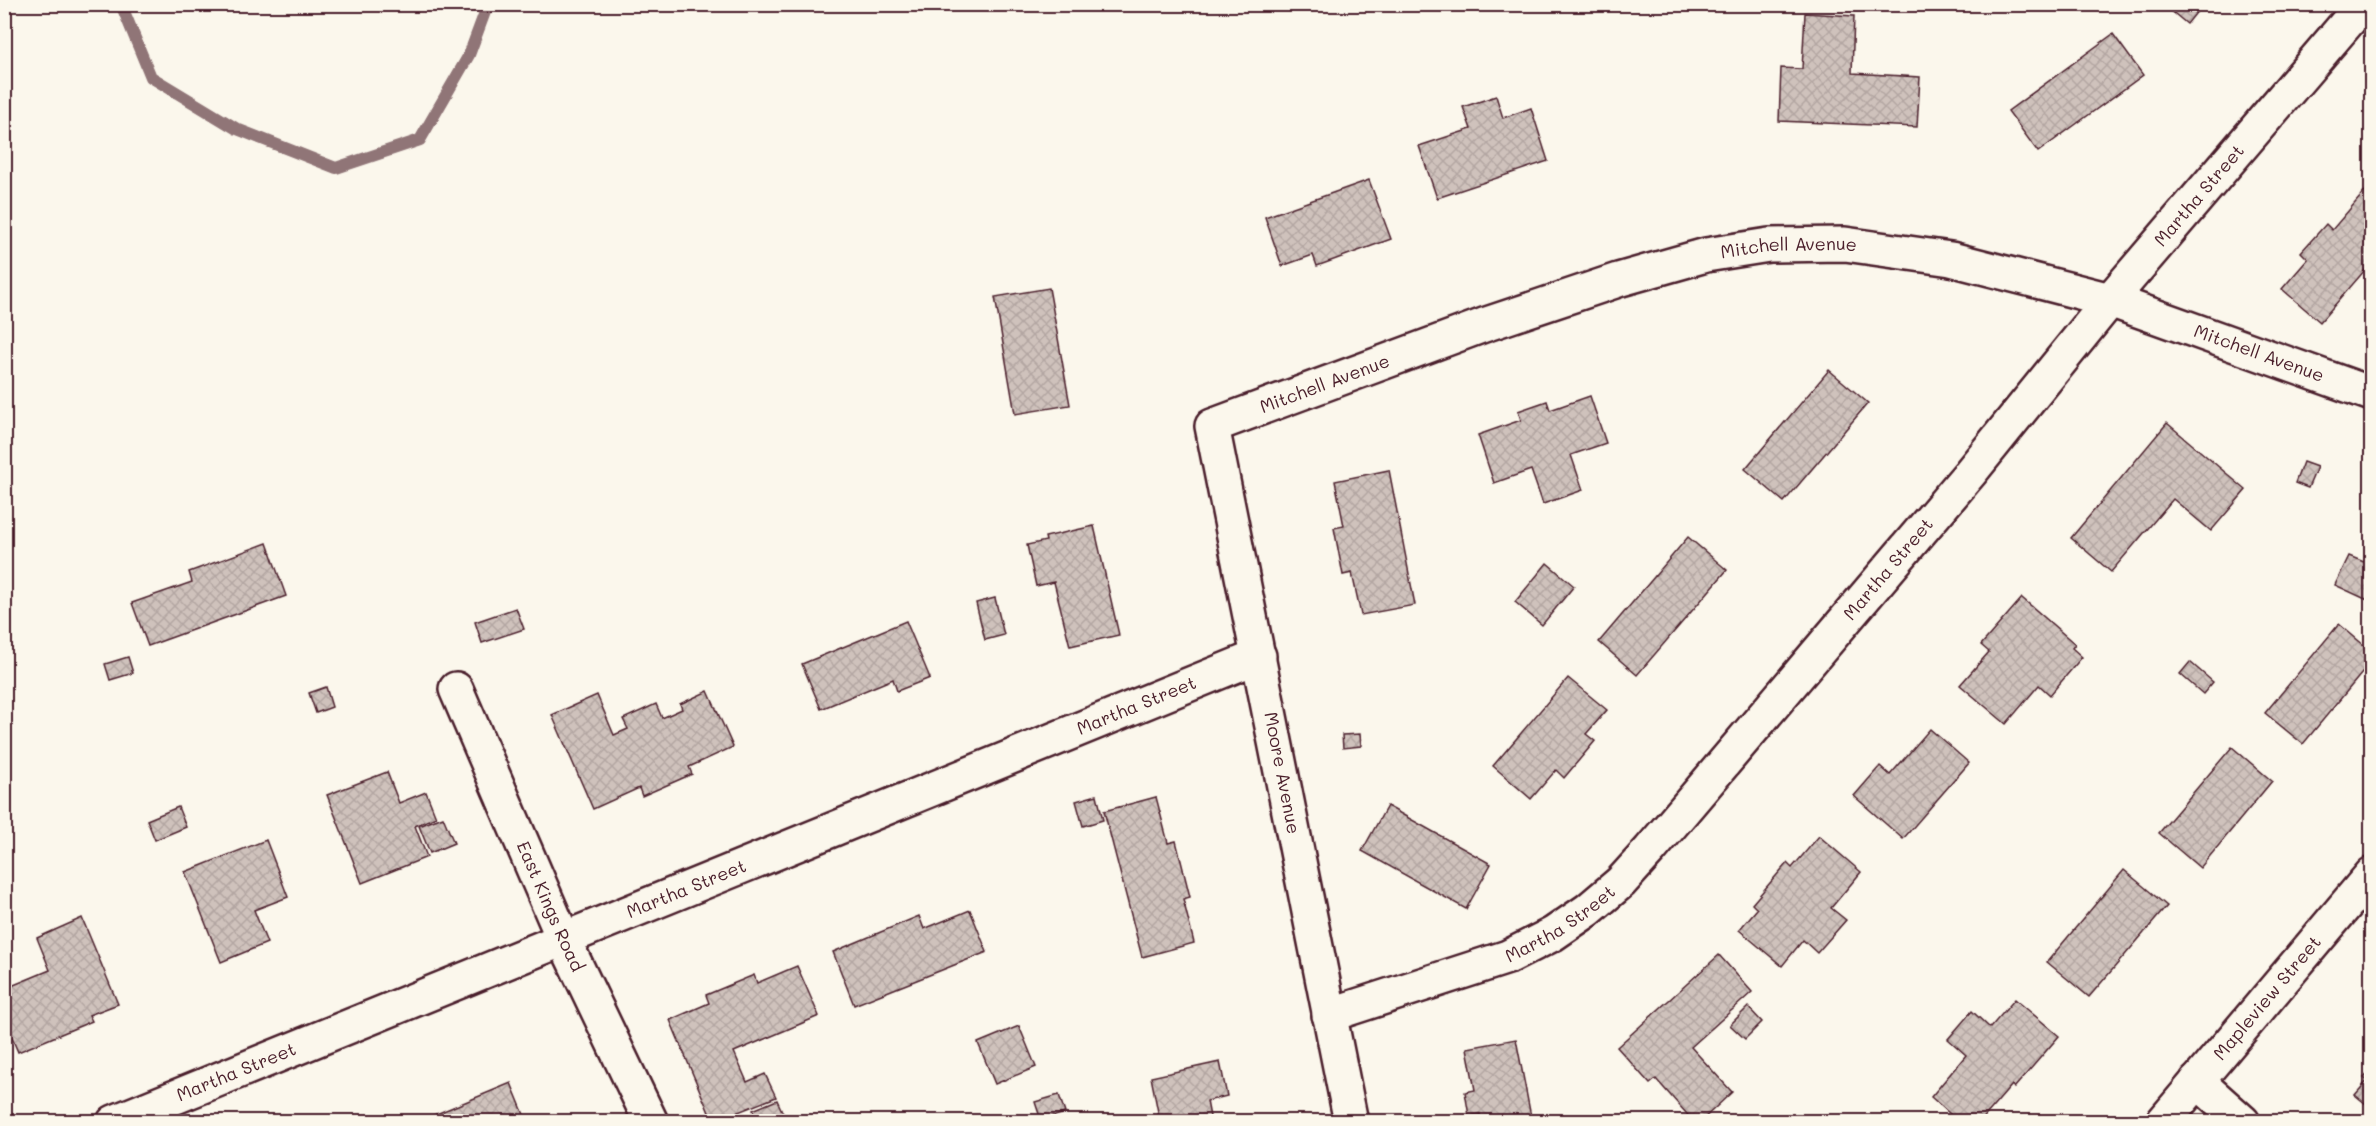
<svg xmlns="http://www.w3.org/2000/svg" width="2376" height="1126" font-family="Mali,sans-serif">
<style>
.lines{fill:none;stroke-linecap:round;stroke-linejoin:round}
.stream{stroke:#907477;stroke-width:12}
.building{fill:url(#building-cross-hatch);stroke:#4a1f2b;stroke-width:1.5}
.minor-casing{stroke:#4a1f2b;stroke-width:38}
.minor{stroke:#fbf7ec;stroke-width:33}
.labels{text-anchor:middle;stroke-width:4.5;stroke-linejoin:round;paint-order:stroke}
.street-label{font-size:18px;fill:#4a1f2b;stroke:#fbf7ec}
</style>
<defs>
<pattern id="building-cross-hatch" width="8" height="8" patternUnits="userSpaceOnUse" patternTransform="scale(1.5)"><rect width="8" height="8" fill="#cfc2bc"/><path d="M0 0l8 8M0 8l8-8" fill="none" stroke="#b3a6a2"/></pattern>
</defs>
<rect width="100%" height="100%" fill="#fbf7ec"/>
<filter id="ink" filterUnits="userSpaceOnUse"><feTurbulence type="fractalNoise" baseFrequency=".0167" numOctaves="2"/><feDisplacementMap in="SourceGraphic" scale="12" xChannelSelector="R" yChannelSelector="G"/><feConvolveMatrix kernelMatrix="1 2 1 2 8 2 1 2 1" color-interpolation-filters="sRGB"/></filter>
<g filter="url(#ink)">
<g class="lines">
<path class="stream" d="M121,4L151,77L237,129L336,168L420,140L469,55L488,4"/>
</g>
<g class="building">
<path d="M2163,4H2203L2187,24Z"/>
<path d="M1805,13L1854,16L1852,73L1920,77L1917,127L1779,121L1781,68L1802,69Z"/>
<path d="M2113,34L2143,75L2038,152L2008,111Z"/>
<path d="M1496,96L1503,118L1531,108L1548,161L1437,198L1419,146L1471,129L1463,107Z"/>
<path d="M1369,180L1391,239L1317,266L1313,255L1282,266L1265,217Z"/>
<path d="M2367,189L2372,192V262L2320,322L2282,289L2308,259L2301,252L2326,224L2332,230Z"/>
<path d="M1049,288L1070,405L1015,414L995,297Z"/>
<path d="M1829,370L1868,403L1784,502L1745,469Z"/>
<path d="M1590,396L1606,443L1571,455L1583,490L1543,504L1531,470L1494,483L1478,435L1521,420L1518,411L1547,401L1550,410Z"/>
<path d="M2167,423L2246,490L2211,531L2173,499L2111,572L2071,538Z"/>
<path d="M2303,462L2317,467L2308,488L2295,483Z"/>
<path d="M1389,470L1415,605L1361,615L1352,573L1343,575L1334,528L1344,526L1335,481Z"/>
<path d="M1094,526L1119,635L1070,646L1054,582L1036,586L1027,545L1046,541L1045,537Z"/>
<path d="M1688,537L1727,570L1637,675L1599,642Z"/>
<path d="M267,543L286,596L148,646L132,603L192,582L189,572Z"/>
<path d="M2372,545V602L2335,585L2349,556L2364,562Z"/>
<path d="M1547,563L1574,586L1542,625L1515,602Z"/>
<path d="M995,598L1004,635L985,640L976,603Z"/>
<path d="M2022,598L2075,644L2072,648L2082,657L2050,695L2039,685L2006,724L1960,685L1989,652L1981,645Z"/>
<path d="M516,608L524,629L482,643L475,622Z"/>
<path d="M906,621L930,678L897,691L893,679L821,709L802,664Z"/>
<path d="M2339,624L2372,652V661L2303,744L2265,713Z"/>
<path d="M128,657L133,673L110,680L105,664Z"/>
<path d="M2190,662L2213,682L2203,694L2180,674Z"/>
<path d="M1568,678L1607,710L1586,734L1595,741L1564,778L1556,770L1531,799L1493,766Z"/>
<path d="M326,687L332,707L316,713L309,693Z"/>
<path d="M708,691L733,747L689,767L692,774L642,796L639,788L593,809L552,715L597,695L614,735L628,729L623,719L656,704L662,718L682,709L680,704Z"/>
<path d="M1930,729L1969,763L1903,839L1854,796L1880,766L1890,775Z"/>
<path d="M1360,734L1361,746L1343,748L1342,735Z"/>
<path d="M2232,747L2272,781L2200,868L2159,833Z"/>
<path d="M387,772L399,803L426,792L436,817L415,826L427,857L362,883L327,795Z"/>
<path d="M1097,795L1103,820L1083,826L1076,801Z"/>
<path d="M1156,797L1168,843L1176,841L1190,897L1183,899L1194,943L1142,957L1104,811Z"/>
<path d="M1387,806L1491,864L1466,909L1362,851Z"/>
<path d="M178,807L186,827L155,840L147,820Z"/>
<path d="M443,817L454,843L430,853L419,826Z"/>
<path d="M1819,836L1861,872L1831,908L1846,920L1817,953L1803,940L1782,966L1739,930L1757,909L1752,904L1787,863L1792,868Z"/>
<path d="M266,840L288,897L254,910L267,943L221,962L185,872Z"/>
<path d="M2124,870L2167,906L2089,997L2047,962Z"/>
<path d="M970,910L987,952L854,1005L833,952L919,916L924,929Z"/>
<path d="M82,918L118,1004L89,1015L92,1021L18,1052L4,1019V989L50,970L37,938Z"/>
<path d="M1719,955L1752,992L1691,1047L1732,1092L1700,1122H1694L1656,1079L1650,1084L1617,1047Z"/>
<path d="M797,966L819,1016L734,1052L747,1082L765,1074L776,1097L713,1122L670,1020L709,1003L706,995L754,975L757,983Z"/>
<path d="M2015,999L2059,1036L2014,1088L2012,1085L1980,1122H1959L1931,1097L1966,1055L1948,1039L1972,1011L1990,1028Z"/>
<path d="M1748,1007L1762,1022L1745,1039L1730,1025Z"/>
<path d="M1019,1026L1036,1067L995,1084L978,1043Z"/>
<path d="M1516,1039L1532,1122H1481L1480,1114L1469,1116L1465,1092L1475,1090L1467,1048Z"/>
<path d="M1220,1062L1227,1096L1207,1101L1211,1122H1160L1151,1077Z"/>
<path d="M2372,1069V1109L2355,1095L2367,1081L2364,1078Z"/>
<path d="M511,1083L527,1122H417Z"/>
<path d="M1059,1095L1065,1113L1041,1120L1035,1102Z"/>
<path d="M777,1100L787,1122H758L753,1110Z"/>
</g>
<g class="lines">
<defs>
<g id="minor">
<path id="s1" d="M456,689L563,938L651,1122"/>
<path id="s2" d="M1329,1015L1508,957L1553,934L1588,910L1621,882L1650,850L1970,473L2110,300L2363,4"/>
<path d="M2197,1081L2243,1122"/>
<path id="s3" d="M114,1122L1259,656"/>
<path id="s4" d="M1351,1122L1212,426L1484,325L1618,280L1706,255L1769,245L1845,244L1951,259L2110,300L2372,394"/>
<path id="s5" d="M2163,1122L2372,874"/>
</g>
</defs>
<use href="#minor" class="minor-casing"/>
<use href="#minor" class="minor"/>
</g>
</g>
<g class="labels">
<g class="street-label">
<text dy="6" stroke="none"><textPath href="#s2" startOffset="1222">Martha Street</textPath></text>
<text dy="6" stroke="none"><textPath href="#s4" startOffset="1316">Mitchell Avenue</textPath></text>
<text dy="6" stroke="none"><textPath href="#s4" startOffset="1802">Mitchell Avenue</textPath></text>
<text dy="6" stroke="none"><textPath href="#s4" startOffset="830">Mitchell Avenue</textPath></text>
<text dy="6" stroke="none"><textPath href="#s2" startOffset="736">Martha Street</textPath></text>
<text dy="6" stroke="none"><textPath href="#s3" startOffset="1104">Martha Street</textPath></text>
<text transform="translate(1282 773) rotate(79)" y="6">Moore Avenue</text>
<text dy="6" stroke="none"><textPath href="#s3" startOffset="618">Martha Street</textPath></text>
<text dy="6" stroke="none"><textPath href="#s1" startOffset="237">East Kings Road</textPath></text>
<text dy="6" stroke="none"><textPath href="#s2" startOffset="250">Martha Street</textPath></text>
<text dy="6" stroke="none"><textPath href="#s5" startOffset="162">Mapleview Street</textPath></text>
<text dy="6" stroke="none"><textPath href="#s3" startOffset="132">Martha Street</textPath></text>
</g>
</g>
<rect width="2376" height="1126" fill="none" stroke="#fbf7ec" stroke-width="24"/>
<rect x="12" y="12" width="2352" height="1102" fill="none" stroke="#4a1f2b" stroke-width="2" filter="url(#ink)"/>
</svg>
